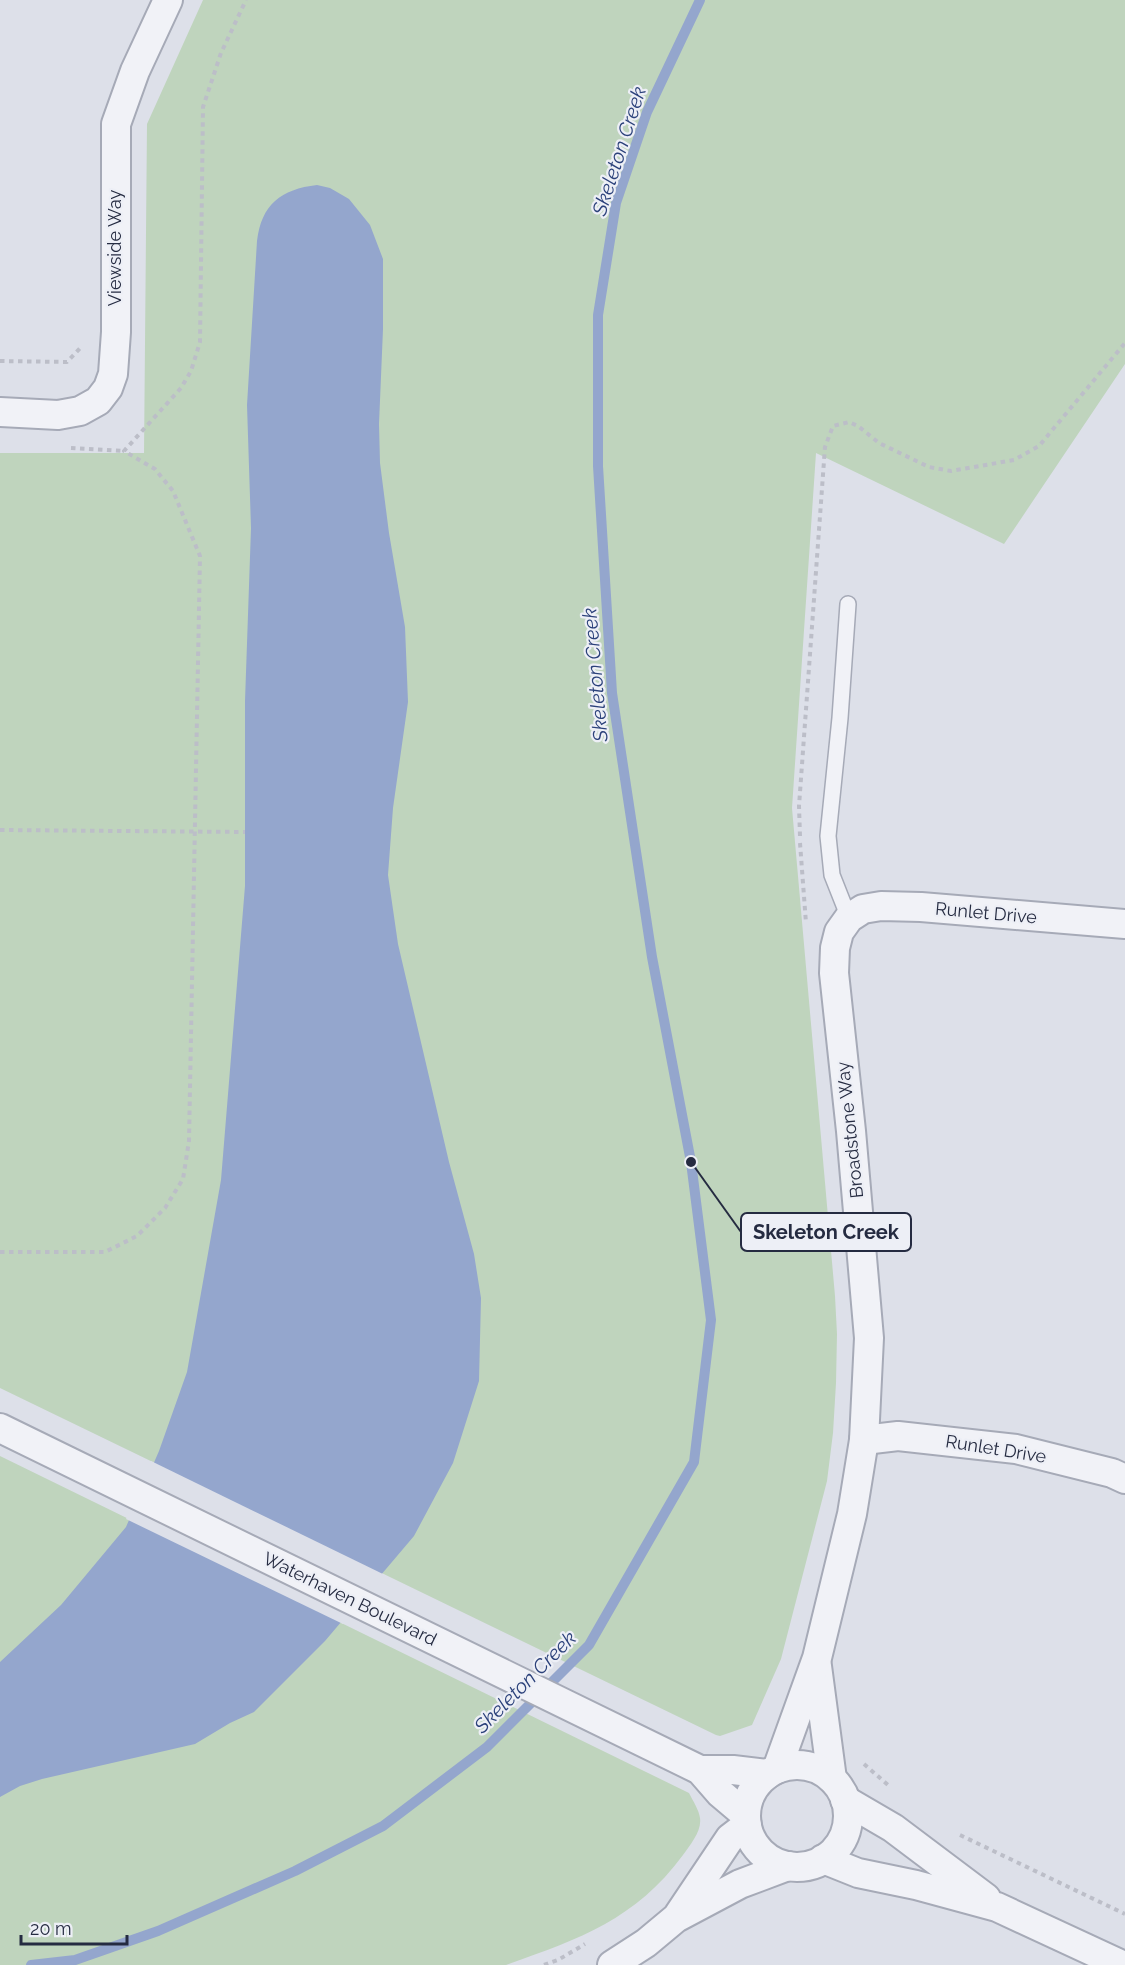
<svg xmlns="http://www.w3.org/2000/svg" width="1125" height="1965" font-family="Raleway,sans-serif">
<style>
.green{fill:#bfd4bd}
.water{fill:#94a6cd}
.pier{fill:#dde0e9}
.lines{fill:none;stroke-linecap:round;stroke-linejoin:round}
.stream{stroke:#94a6cd;stroke-width:10}
.lane-casing{stroke:#a6aab7;stroke-width:18}
.street-casing{stroke:#a6aab7;stroke-width:32}
.path{stroke:#bcbec8;stroke-width:4;stroke-dasharray:4.5 4.5;stroke-linecap:butt}
.lane{stroke:#f1f2f7;stroke-width:15}
.street{stroke:#f1f2f7;stroke-width:28}
.labels{text-anchor:middle;stroke-width:4.5;stroke-linejoin:round;paint-order:stroke}
.street-label{font-size:18px;fill:#252b41;stroke:#edeff6}
.water-label{font-size:20px;font-style:italic;fill:#2b417a;stroke:#edeff6}
.leader{fill:none;stroke:#252b41;stroke-width:2}
.callout-dot{fill:#252b41;stroke:#edeff6;stroke-width:2}
.callout{fill:#edeff6;stroke:#252b41;stroke-width:2}
.callout-label{font-size:20px;text-anchor:middle;font-weight:bold;fill:#252b41}
</style>
<rect width="100%" height="100%" fill="#dde0e9"/>
<g class="green">
<path d="M203,0H1125V364L1004,544L816,453L792,808L835,1296L837,1334L836,1383L833,1433L827,1481L781,1659L752,1725L720,1736L716,1735L0,1388V453H144L147,124Z"/>
<path d="M0,1456L689,1793C693,1801 699,1810 700,1818C702,1831 690,1845 683,1855C635,1920 579,1939 506,1965H0Z"/>
</g>
<path class="water" d="M317,185L330,188L349,199L370,225L383,259V329L379,424L380,463L389,533L405,627L408,702L393,808L388,875L398,944L449,1162L474,1254L481,1298L479,1381L453,1463L414,1536L325,1641L254,1712L230,1723L195,1744L42,1779L20,1786L0,1797V1662L61,1605L126,1527L159,1451L187,1372L221,1180L245,886V701L251,528L247,405L257,241C261,205 281,189 317,185Z"/>
<path class="pier" d="M151,1461L385,1575L343,1624L126,1519Z"/>
<g class="lines">
<path class="stream" d="M31,1965L75,1960L158,1931L295,1871L383,1826L487,1747L589,1645L694,1462L711,1320L691,1162L652,957L612,693L598,466V315L616,203L647,112L700,0"/>
<defs>
<path id="lane" d="M848,604L840,718L828,836L832,875L849,918"/>
<g id="street">
<path d="M0,412L58,415L80,411L98,401L108,388L113,374L116,332V124L135,71L168,0"/>
<path d="M0,1428L700,1770L720,1793L746,1815"/>
<path d="M864,1440L898,1436L1016,1449L1112,1473L1125,1479"/>
<path d="M817,1666L832,1779"/>
<circle cx="797" cy="1816" r="51"/>
<path d="M777,1769L817,1658L852,1514L864,1440L869,1338L851,1131L834,973L835,948L839,932L849,918L863,909L881,906L921,907L1125,924"/>
<path d="M700,1770H733L768,1774"/>
<path d="M845,1800L893,1828L986,1898"/>
<path d="M823,1859L858,1873L916,1885L997,1907L1122,1965"/>
<path d="M679,1914L730,1838L747,1825"/>
<path d="M612,1965L646,1943L676,1918L740,1884L788,1866"/>
</g>
</defs>
<use href="#lane" class="lane-casing"/>
<use href="#street" class="street-casing"/>
<g class="path">
<path d="M0,361L67,362L82,346"/>
<path d="M71,448L124,451"/>
<path d="M0,830L245,832"/>
<path d="M800,836L799,806L825,447L833,426L849,422L858,426L879,443L929,467L951,471L1014,460L1039,446L1125,343"/>
<path d="M800,843L806,923"/>
<path d="M0,1252H105L137,1236L165,1208L183,1179L189,1141L200,556L173,491L155,469L124,451L181,388L191,371L200,342L203,107L221,53L246,0"/>
<path d="M864,1764L888,1785"/>
<path d="M960,1835L1125,1914"/>
<path d="M544,1965L558,1960L585,1944"/>
</g>
<use href="#lane" class="lane"/>
<use href="#street" class="street"/>
</g>
<g class="labels">
<g class="street-label">
<text transform="translate(115 248) rotate(-90)" y="6">Viewside Way</text>
<text transform="translate(986 913) rotate(5)" y="6">Runlet Drive</text>
<text transform="translate(850 1130) rotate(-96)" y="6">Broadstone Way</text>
<text transform="translate(996 1449) rotate(9)" y="6">Runlet Drive</text>
<text transform="translate(350 1599) rotate(26)" y="6">Waterhaven Boulevard</text>
</g>
<g class="water-label">
<text transform="translate(619 151) rotate(-72)" y="7">Skeleton Creek</text>
<text transform="translate(595 675) rotate(-95)" y="7">Skeleton Creek</text>
<text transform="translate(525 1682) rotate(-45)" y="7">Skeleton Creek</text>
</g>
</g>
<path class="leader" d="M691 1162L741 1232"/>
<circle class="callout-dot" cx="691" cy="1162" r="6"/>
<rect class="callout" x="741" y="1213" width="170" height="38" rx="6"/>
<g class="callout-label">
<text x="826" y="1239">Skeleton Creek</text>
</g>
<path d="M21 1935v9h106v-9" fill="none" stroke="#252b41" stroke-width="3"/>
<text x="30" y="1935" font-size="18" fill="#252b41" stroke="#edeff6" stroke-width="4.5" paint-order="stroke">20 m</text>
</svg>
